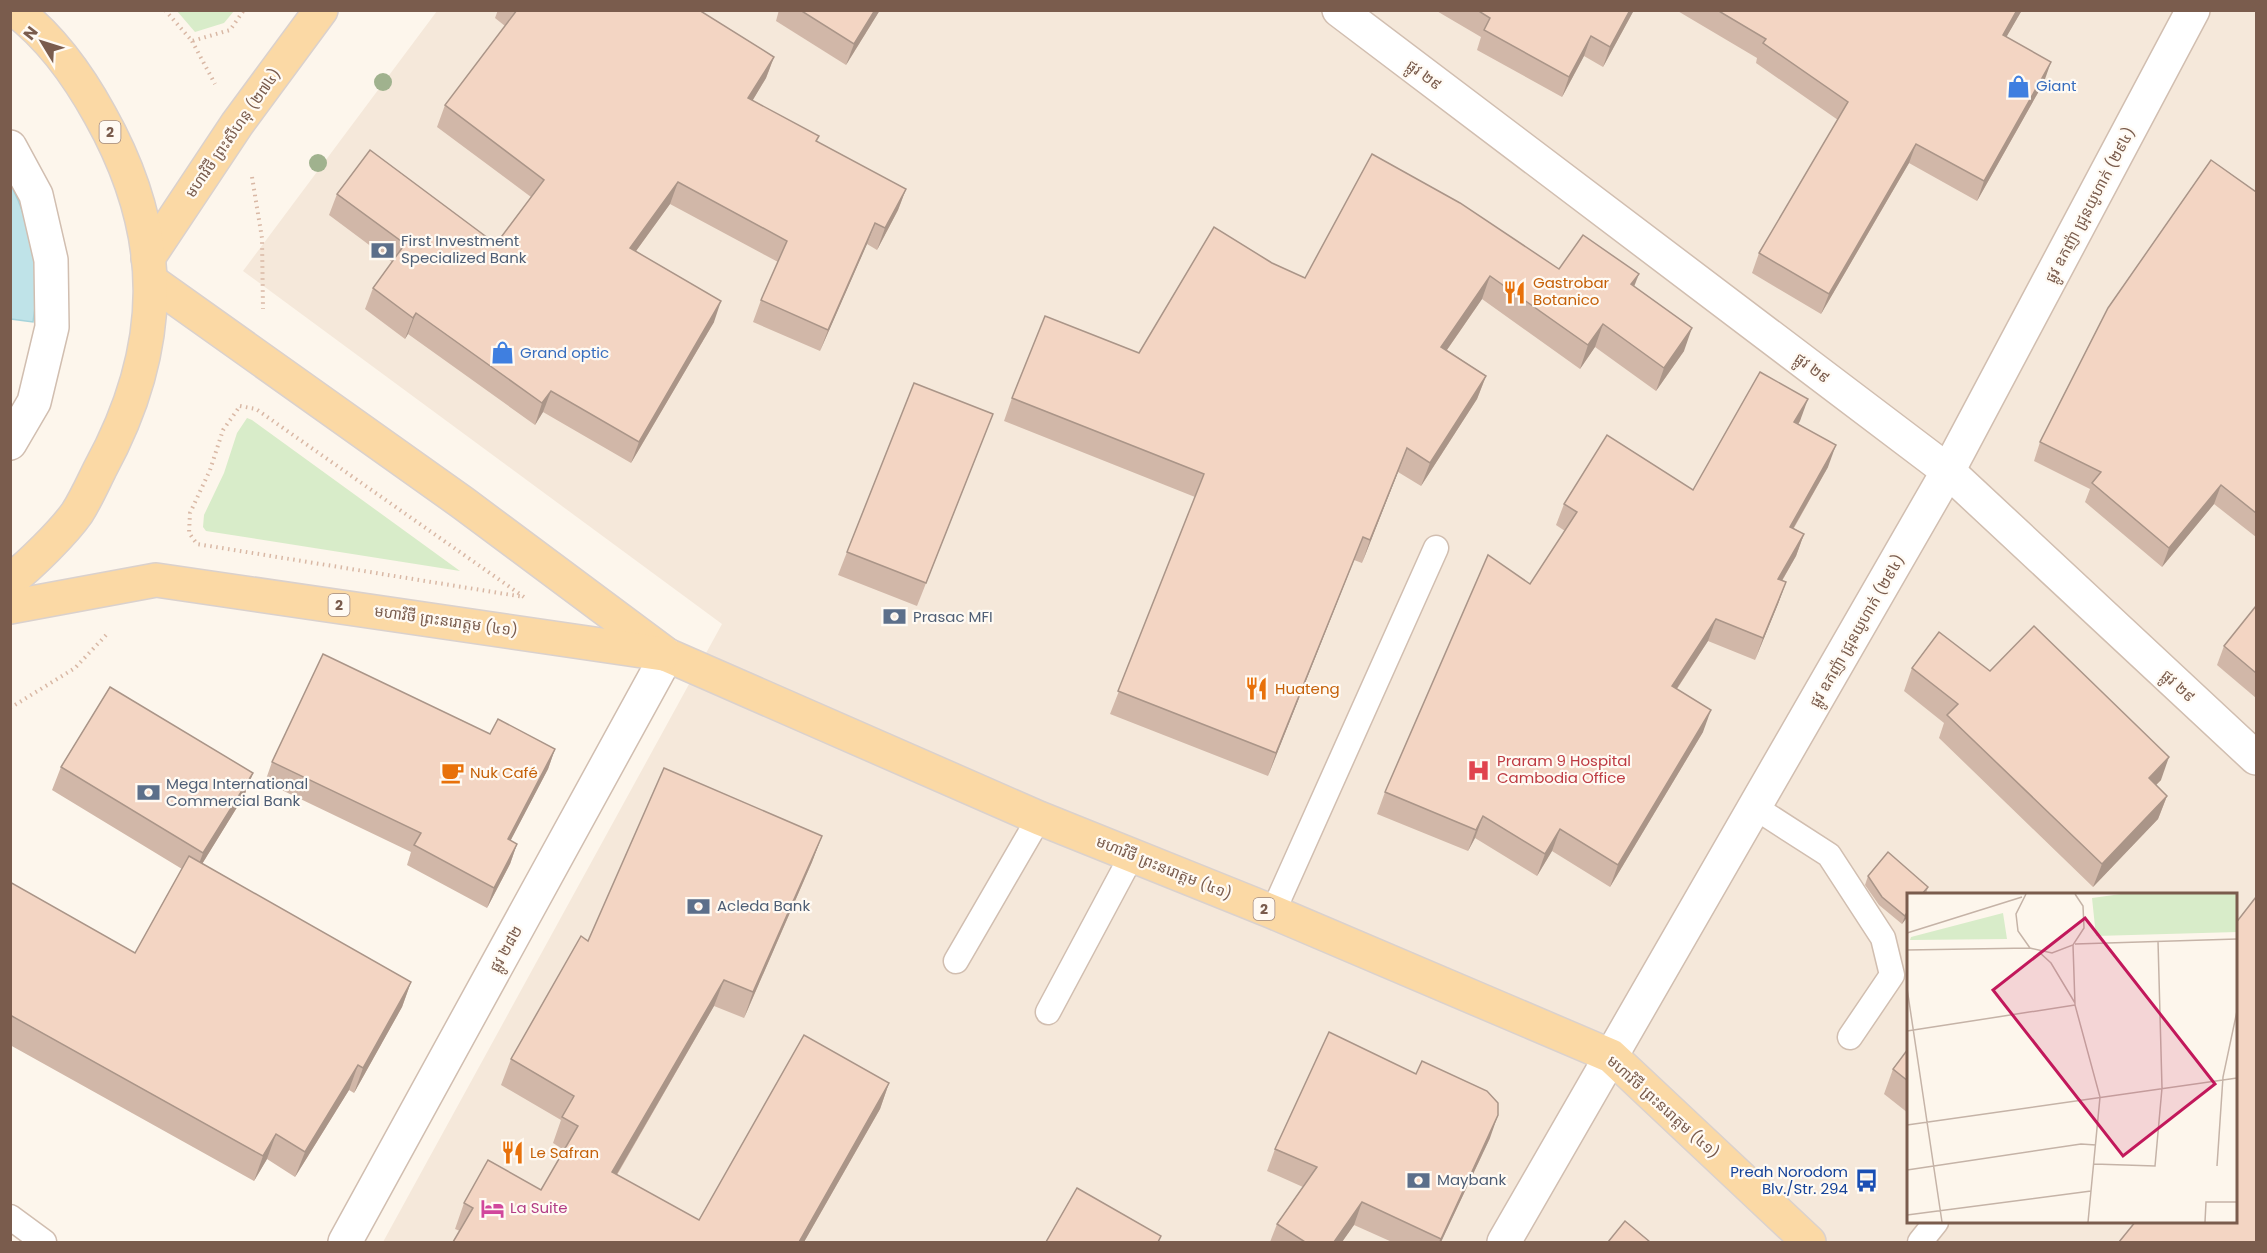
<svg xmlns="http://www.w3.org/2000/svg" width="2267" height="1253" font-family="Poppins,'Noto Sans Khmer',sans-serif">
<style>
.residential{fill:#f5e8da;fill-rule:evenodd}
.green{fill:#d8ecc9}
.water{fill:#bfe3e8;stroke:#a5d3da;stroke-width:1.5}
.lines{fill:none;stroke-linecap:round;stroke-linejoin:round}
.service-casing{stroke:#d1beb0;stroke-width:27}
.pedestrian-casing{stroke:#d1beb0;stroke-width:36}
.minor-casing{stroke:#d1beb0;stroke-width:36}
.tertiary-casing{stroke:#d1beb0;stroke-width:36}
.primary-casing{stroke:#dad1cd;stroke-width:36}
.path{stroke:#d9b8a5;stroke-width:4;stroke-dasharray:1.5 4.5;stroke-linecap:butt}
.service{stroke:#fff;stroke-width:24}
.pedestrian{stroke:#fff;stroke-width:33}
.minor{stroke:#fff;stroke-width:33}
.tertiary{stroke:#fff;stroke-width:33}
.primary{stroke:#fbd9a5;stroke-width:33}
.tree{fill:#a0b28e}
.wall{fill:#d1b7a8}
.shaded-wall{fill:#aa9588}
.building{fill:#f3d5c3;stroke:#aa9588;stroke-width:1.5}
.labels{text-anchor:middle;stroke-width:4.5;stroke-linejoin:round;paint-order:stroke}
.shield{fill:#fffaf3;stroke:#a28b7f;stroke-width:1.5}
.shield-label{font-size:14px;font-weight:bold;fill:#7a5c4d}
.street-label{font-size:15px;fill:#7a5c4d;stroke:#fffaf3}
.shop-label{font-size:15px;fill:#366cbe;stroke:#fffaf3;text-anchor:start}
.service-label{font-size:15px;fill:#4e5e75;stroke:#fffaf3;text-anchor:start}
.food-label{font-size:15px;fill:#c56008;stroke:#fffaf3;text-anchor:start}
.health-label{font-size:15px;fill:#be3a42;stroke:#fffaf3;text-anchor:start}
.transit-label{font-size:15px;fill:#164399;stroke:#fffaf3;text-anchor:end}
.hotel-label{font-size:15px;fill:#b23c85;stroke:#fffaf3;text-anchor:start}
.inset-road{fill:none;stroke:#c5b3a7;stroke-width:1.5}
.view{fill:#c2185b;fill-opacity:0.15;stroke:#c2185b;stroke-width:3}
.inset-edge{fill:none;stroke:#7a5c4d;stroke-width:3}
</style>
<rect width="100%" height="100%" fill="#fdf6ec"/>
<path class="residential" d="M437,11H2256V1242H383L722,624L243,271ZM1908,894H2236V1222H1908Z"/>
<g class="green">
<path d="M177,11H234L224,23L195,32Z"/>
<path d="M247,418L252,420L460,571L206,531L203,527L204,515L224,473L237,433Z"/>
</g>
<path class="water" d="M10,183C32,226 42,274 33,322L11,319Z"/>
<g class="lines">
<defs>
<g id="service">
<path d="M1756,808L1829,855L1883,938L1892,975L1850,1037"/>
<path d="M1273,912L1436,548"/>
<path d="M956,961L1039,818"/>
<path d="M1048,1012L1132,855"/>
<path d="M10,1217L44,1242"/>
<path d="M1920,1242L1936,1222"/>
</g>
<path id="pedestrian" d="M10,147L36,195L51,260L52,327L34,402L10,443"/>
<g id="minor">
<path d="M1339,10L1948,471L2256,758"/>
<path d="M345,1242L667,655"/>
</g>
<path id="tertiary" d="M1504,1242L1948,471L2193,10"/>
<g id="primary">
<path d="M148,258L237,124L321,10"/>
<path d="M151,281L463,503L667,655L1039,818L1273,912L1611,1056L1809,1242"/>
<path d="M10,581C30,565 63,533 77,513C86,499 93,483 100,469C166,348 168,236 100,115C78,75 52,38 15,10"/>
<path d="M10,607L156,580L663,654"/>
</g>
</defs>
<use href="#service" class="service-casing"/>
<use href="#pedestrian" class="pedestrian-casing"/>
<use href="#minor" class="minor-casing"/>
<use href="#tertiary" class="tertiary-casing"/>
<use href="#primary" class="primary-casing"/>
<g class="path">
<path d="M165,10L192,41L230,30L244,10"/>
<path d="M192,41L215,84"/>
<path d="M252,177L262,238L263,309"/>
<path d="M240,406L256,409L524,597L197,544L189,533L190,513L210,470L223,430Z"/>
<path d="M10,708L75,668L109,632"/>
</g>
<use href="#service" class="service"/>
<use href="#pedestrian" class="pedestrian"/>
<use href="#minor" class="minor"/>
<use href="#tertiary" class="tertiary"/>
<use href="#primary" class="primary"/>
</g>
<g class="tree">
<circle cx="383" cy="82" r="9"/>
<circle cx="318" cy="163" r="9"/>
</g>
<g class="wall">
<path d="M498,10H699L774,57L766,78L752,101L817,142L906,189L898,210L877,250L867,244L820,351L753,322L761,300L778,262L670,204L636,251L714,322L631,463L543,412L535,425L408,334L405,339L365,309L373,288L392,262L329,215L337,194L496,244L531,197L437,127L445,105L505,26L495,18Z"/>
<path d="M779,10H880L846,65L776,21Z"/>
<path d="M1435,10H1634L1603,67L1584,56L1562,97L1477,50L1481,37Z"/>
<path d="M1676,10H2022L2006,37L2044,82L1977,201L1909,163L1821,314L1752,273L1759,253L1838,120L1756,63L1757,58Z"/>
<path d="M2256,192V537L2214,504L2162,567L2085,502L2090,489L2034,461L2040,442Z"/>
<path d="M1272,263L1305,278L1559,269L1684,351L1656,391L1595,347L1580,369L1482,299L1447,350L1486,376L1477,399L1421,486L1398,472L1362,563L1354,560L1268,776L1110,714L1195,497L1004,421L1012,398L1139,353Z"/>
<path d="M993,414L917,606L838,575L847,552Z"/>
<path d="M1800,421L1798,424L1828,467L1794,528L1804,534L1796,556L1782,581L1786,582L1778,604L1755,660L1708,641L1677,689L1703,732L1610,887L1552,851L1537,876L1475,838L1468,851L1377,814L1385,792L1530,584L1565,531L1556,525L1564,504L1693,490Z"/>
<path d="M2256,606V698L2217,665L2224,646Z"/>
<path d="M1912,668L1990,671L2161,780L2156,785L2167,796L2158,819L2093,887L1939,738L1944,723L1904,691Z"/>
<path d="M490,734L555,749L548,769L510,841L517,844L510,864L487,908L407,865L411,852L265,782L272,762Z"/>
<path d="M61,767L253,773L244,796L202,864L411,982L402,1007L354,1093L349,1090L295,1177L267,1159L254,1181L10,1045V882L135,953L182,869L52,790Z"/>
<path d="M822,836L812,862L744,1018L714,1006L617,1175L699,1220L889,1083L880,1109L804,1242H453L460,1231L455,1229L464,1203L541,1190L564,1150L553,1143L561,1120L501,1085L511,1059L588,941Z"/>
<path d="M1868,876L1928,887L1926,894H1908V916L1902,924L1879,905L1865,885Z"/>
<path d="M1908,1049V1113L1884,1094L1893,1069Z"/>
<path d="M1490,1138L1441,1242H1392L1354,1225L1342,1242H1270L1277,1224L1303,1187L1267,1171L1275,1149Z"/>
</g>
<g class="shaded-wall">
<path d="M875,10H880L846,65L854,44Z"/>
<path d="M1630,10H1634L1603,67L1610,47Z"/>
<path d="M2017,10H2022L1996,55L2003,35Z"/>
<path d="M1591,36L1584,56L1562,97L1569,77Z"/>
<path d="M774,57L766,78L741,120L748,98Z"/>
<path d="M2051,62L2044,82L1977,201L1984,181Z"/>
<path d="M1916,144L1909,163L1821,314L1829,294Z"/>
<path d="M678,182L670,204L623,269L630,248Z"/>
<path d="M906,189L898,210L877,250L885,228Z"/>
<path d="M875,223L867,244L820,351L828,330Z"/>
<path d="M1639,274L1630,297L1631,284Z"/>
<path d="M1490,276L1482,299L1433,370L1441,347Z"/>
<path d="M721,301L714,322L631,463L639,442Z"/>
<path d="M416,313L408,334L405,339L413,318Z"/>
<path d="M1603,324L1595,347L1580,369L1588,345Z"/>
<path d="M1692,328L1684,351L1656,391L1664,368Z"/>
<path d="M1486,376L1477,399L1421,486L1430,463Z"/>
<path d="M551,391L543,412L535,425L542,403Z"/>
<path d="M1808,399L1800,421L1786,444L1794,422Z"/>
<path d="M1836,445L1828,467L1782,548L1790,527Z"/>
<path d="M1407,448L1398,472L1362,563L1370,540Z"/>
<path d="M2221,485L2214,504L2162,567L2169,548Z"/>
<path d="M1804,534L1796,556L1770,601L1778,579Z"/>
<path d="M1363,537L1354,560L1268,776L1276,753Z"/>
<path d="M1786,582L1778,604L1755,660L1763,638Z"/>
<path d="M1716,619L1708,641L1664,708L1672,686Z"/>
<path d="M1711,710L1703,732L1610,887L1618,865Z"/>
<path d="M555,749L548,769L501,859L508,839Z"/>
<path d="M2169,757L2161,780L2140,801L2149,778Z"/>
<path d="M253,773L244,796L194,877L203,853Z"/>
<path d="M2167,796L2158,819L2093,887L2102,864Z"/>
<path d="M1483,816L1475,838L1468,851L1476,830Z"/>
<path d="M1560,829L1552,851L1537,876L1545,854Z"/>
<path d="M822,836L812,862L744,1018L753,992Z"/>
<path d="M517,844L510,864L487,908L494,888Z"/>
<path d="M1908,911V916L1902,924L1905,916Z"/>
<path d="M724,980L714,1006L603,1198L612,1172Z"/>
<path d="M411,982L402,1007L354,1093L363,1068Z"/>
<path d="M358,1065L349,1090L295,1177L305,1152Z"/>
<path d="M889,1083L880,1109L804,1242H799Z"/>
<path d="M1498,1115L1490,1138L1441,1242H1439Z"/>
<path d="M276,1134L267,1159L254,1181L263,1156Z"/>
<path d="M1362,1202L1354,1225L1342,1242H1334Z"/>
</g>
<g class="building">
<path d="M517,10H699L774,57L748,98L819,136L816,141L906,189L885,228L875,223L828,330L761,300L787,241L678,182L630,248L721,301L639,442L551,391L542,403L416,313L413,318L373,288L405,244L337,194L370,150L496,244L544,180L445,105Z"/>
<path d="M800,10H875L854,44Z"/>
<path d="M1477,10H1630L1610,47L1591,36L1569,77L1484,30L1490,18Z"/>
<path d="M1717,10H2017L2003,35L2051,62L1984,181L1916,144L1829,294L1759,253L1848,102L1763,43L1766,39Z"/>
<path d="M1372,154L1460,203L1559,269L1583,235L1639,274L1631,284L1692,328L1664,368L1603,324L1588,345L1490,276L1441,347L1486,376L1430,463L1407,448L1370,540L1363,537L1276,753L1118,691L1204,474L1012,398L1045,316L1139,353L1214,227L1272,263L1305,278Z"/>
<path d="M2211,160L2256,192V513L2221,485L2169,548L2092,483L2101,472L2040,442L2108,308Z"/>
<path d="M1760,372L1808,399L1794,422L1836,445L1790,527L1804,534L1778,579L1786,582L1763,638L1716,619L1672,686L1711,710L1618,865L1560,829L1545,854L1483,816L1476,830L1385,792L1488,555L1530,584L1577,512L1564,504L1607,435L1693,490Z"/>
<path d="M914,383L993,414L926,583L847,552Z"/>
<path d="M2256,606V673L2224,646Z"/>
<path d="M2034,626L2169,757L2149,778L2167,796L2102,864L1947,715L1958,704L1912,668L1939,632L1990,671Z"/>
<path d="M323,654L490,734L498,719L555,749L508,839L517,844L494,888L414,845L421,833L272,762Z"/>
<path d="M110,687L253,773L203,853L61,767Z"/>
<path d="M664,768L822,836L753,992L724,980L612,1172L699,1220L804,1035L889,1083L799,1242H453L473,1208L464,1203L488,1160L541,1190L578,1126L562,1117L574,1096L511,1059L581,936L588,941Z"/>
<path d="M1888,852L1928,887L1922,894H1908V911L1905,916L1882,897L1868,876Z"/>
<path d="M189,856L411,982L363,1068L358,1065L305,1152L276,1134L263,1156L10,1015V882L135,953Z"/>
<path d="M2256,897V1242H2119L2136,1221H2235V924Z"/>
<path d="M1329,1032L1416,1074L1422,1061L1487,1091L1498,1103V1115L1441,1239L1362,1202L1334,1242H1305L1277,1224L1317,1167L1275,1149Z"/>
<path d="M1908,1049V1081L1893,1069Z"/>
<path d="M1077,1188L1161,1236L1158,1242H1046Z"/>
<path d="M1625,1221L1650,1242H1608Z"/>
</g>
<defs>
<symbol id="shop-bare" viewBox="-9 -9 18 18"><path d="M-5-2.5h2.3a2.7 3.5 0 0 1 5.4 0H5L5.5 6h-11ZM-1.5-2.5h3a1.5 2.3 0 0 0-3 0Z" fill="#3f7fe0" stroke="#fffaf3" stroke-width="2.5" paint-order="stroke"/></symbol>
<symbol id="bank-bare" viewBox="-9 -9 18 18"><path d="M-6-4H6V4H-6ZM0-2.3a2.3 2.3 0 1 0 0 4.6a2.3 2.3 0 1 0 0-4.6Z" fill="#5c6f8a" stroke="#fffaf3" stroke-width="2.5" paint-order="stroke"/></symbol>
<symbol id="restaurant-bare" viewBox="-9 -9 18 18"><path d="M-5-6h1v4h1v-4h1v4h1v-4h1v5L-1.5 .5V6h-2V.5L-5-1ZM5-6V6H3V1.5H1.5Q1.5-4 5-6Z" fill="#e8710a" stroke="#fffaf3" stroke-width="2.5" paint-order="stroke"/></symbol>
<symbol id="hospital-bare" viewBox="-9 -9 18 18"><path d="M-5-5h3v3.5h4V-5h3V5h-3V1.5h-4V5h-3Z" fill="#e0444e" stroke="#fffaf3" stroke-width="2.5" paint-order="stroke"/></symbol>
<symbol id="cafe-bare" viewBox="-9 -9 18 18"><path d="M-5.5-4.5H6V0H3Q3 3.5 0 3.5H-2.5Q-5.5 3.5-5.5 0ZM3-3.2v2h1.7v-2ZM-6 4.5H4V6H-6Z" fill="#e8710a" stroke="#fffaf3" stroke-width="2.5" paint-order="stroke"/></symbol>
<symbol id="bus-bare" viewBox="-9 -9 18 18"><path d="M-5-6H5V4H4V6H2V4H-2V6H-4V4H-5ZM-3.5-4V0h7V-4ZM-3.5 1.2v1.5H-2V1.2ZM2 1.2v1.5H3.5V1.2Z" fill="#1a4fb4" stroke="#fffaf3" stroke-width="2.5" paint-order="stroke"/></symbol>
<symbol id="hotel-bare" viewBox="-9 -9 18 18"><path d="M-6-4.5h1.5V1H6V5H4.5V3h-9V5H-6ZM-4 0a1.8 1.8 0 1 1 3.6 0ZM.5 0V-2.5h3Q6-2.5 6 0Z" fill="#d1479c" stroke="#fffaf3" stroke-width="2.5" paint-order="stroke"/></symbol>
</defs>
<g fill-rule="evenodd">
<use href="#shop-bare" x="2002" y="70" width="33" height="33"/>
<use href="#bank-bare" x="366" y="234" width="33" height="33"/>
<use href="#restaurant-bare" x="1498" y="276" width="33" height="33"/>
<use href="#shop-bare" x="486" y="336" width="33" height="33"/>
<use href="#bank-bare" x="878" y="600" width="33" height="33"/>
<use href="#restaurant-bare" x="1240" y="672" width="33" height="33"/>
<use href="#hospital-bare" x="1462" y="754" width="33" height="33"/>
<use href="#cafe-bare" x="436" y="756" width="33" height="33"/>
<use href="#bank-bare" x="132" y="776" width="33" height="33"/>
<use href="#bank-bare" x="682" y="890" width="33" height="33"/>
<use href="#restaurant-bare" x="496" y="1136" width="33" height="33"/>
<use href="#bank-bare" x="1402" y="1164" width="33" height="33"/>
<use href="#bus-bare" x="1850" y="1164" width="33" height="33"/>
<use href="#hotel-bare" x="476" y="1192" width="33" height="33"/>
</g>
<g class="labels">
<g class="shield">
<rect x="99.5" y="121" width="21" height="22" rx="4.5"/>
<rect x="328.5" y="594" width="21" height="22" rx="4.5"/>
<rect x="1253.5" y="898" width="21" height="22" rx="4.5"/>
</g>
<g class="shield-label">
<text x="110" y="137">2</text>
<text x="339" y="610">2</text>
<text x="1264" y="914">2</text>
</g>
<g class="street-label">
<text transform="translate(1424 75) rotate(37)" y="5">ផ្លូវ ២៩</text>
<text transform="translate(233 133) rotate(-55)" y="5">មហាវិថី ព្រះសីហនុ (២៧៤)</text>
<text transform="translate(2090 205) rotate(-62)" y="5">ផ្លូវ ឧកញ៉ា ជ្រុនយូហាក់ (២៩៤)</text>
<text transform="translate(1812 368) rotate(37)" y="5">ផ្លូវ ២៩</text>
<text transform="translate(446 621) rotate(8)" y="5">មហាវិថី ព្រះនរោត្តម (៤១)</text>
<text transform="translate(1857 631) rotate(-60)" y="5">ផ្លូវ ឧកញ៉ា ជ្រុនយូហាក់ (២៩៤)</text>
<text transform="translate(2178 686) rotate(43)" y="5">ផ្លូវ ២៩</text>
<text transform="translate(1164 868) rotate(22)" y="5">មហាវិថី ព្រះនរោត្តម (៤១)</text>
<text transform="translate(506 949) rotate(-61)" y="5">ផ្លូវ ២៨២</text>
<text transform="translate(1663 1107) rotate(42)" y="5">មហាវិថី ព្រះនរោត្តម (៤១)</text>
</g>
<g class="shop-label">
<text x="2036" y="91">Giant</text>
<text x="520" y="358">Grand optic</text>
</g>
<g class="service-label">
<text x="401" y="246">First Investment<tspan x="401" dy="17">Specialized Bank</tspan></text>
<text x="913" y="622">Prasac MFI</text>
<text x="166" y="789">Mega International<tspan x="166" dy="17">Commercial Bank</tspan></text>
<text x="717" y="911">Acleda Bank</text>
<text x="1437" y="1185">Maybank</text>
</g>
<g class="food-label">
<text x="1533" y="288">Gastrobar<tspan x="1533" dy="17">Botanico</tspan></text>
<text x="1275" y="694">Huateng</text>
<text x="470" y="778">Nuk Café</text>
<text x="530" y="1158">Le Safran</text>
</g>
<g class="health-label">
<text x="1497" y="766">Praram 9 Hospital<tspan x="1497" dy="17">Cambodia Office</tspan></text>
</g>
<g class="transit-label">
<text x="1848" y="1177">Preah Norodom<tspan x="1848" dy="17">Blv./Str. 294</tspan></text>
</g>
<g class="hotel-label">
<text x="510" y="1213">La Suite</text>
</g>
</g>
<g transform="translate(1907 893)">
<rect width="330" height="330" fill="#fdf6ec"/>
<path d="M214,1H330V39L189,43L185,5ZM96,20L100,46L3,47L4,44Z" fill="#d8ecc9"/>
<path class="inset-road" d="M119,1L109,21L111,38L123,55L145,60L166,52L177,35L176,13L168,1M0,40L115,4M168,51L330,46M166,52L168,112L193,204L181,329M0,57L123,55M132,59L144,70L168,110M0,95L35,329M0,138L168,112M0,232L330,185M187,271L248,273L255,195L251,48M310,273L316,184L330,118M0,277L174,251L189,252M0,322L184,298M298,329L299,309H330"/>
<path class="view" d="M178,25L308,191L216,263L86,97Z"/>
<rect width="330" height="330" class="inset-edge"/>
</g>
<rect width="2267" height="1253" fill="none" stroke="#7a5c4d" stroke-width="24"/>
<g transform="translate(42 42) rotate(308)" stroke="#fffaf3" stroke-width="4.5" paint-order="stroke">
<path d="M0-4.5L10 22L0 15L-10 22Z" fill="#7a5c4d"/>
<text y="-9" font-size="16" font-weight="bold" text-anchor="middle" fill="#7a5c4d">N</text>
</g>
</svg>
